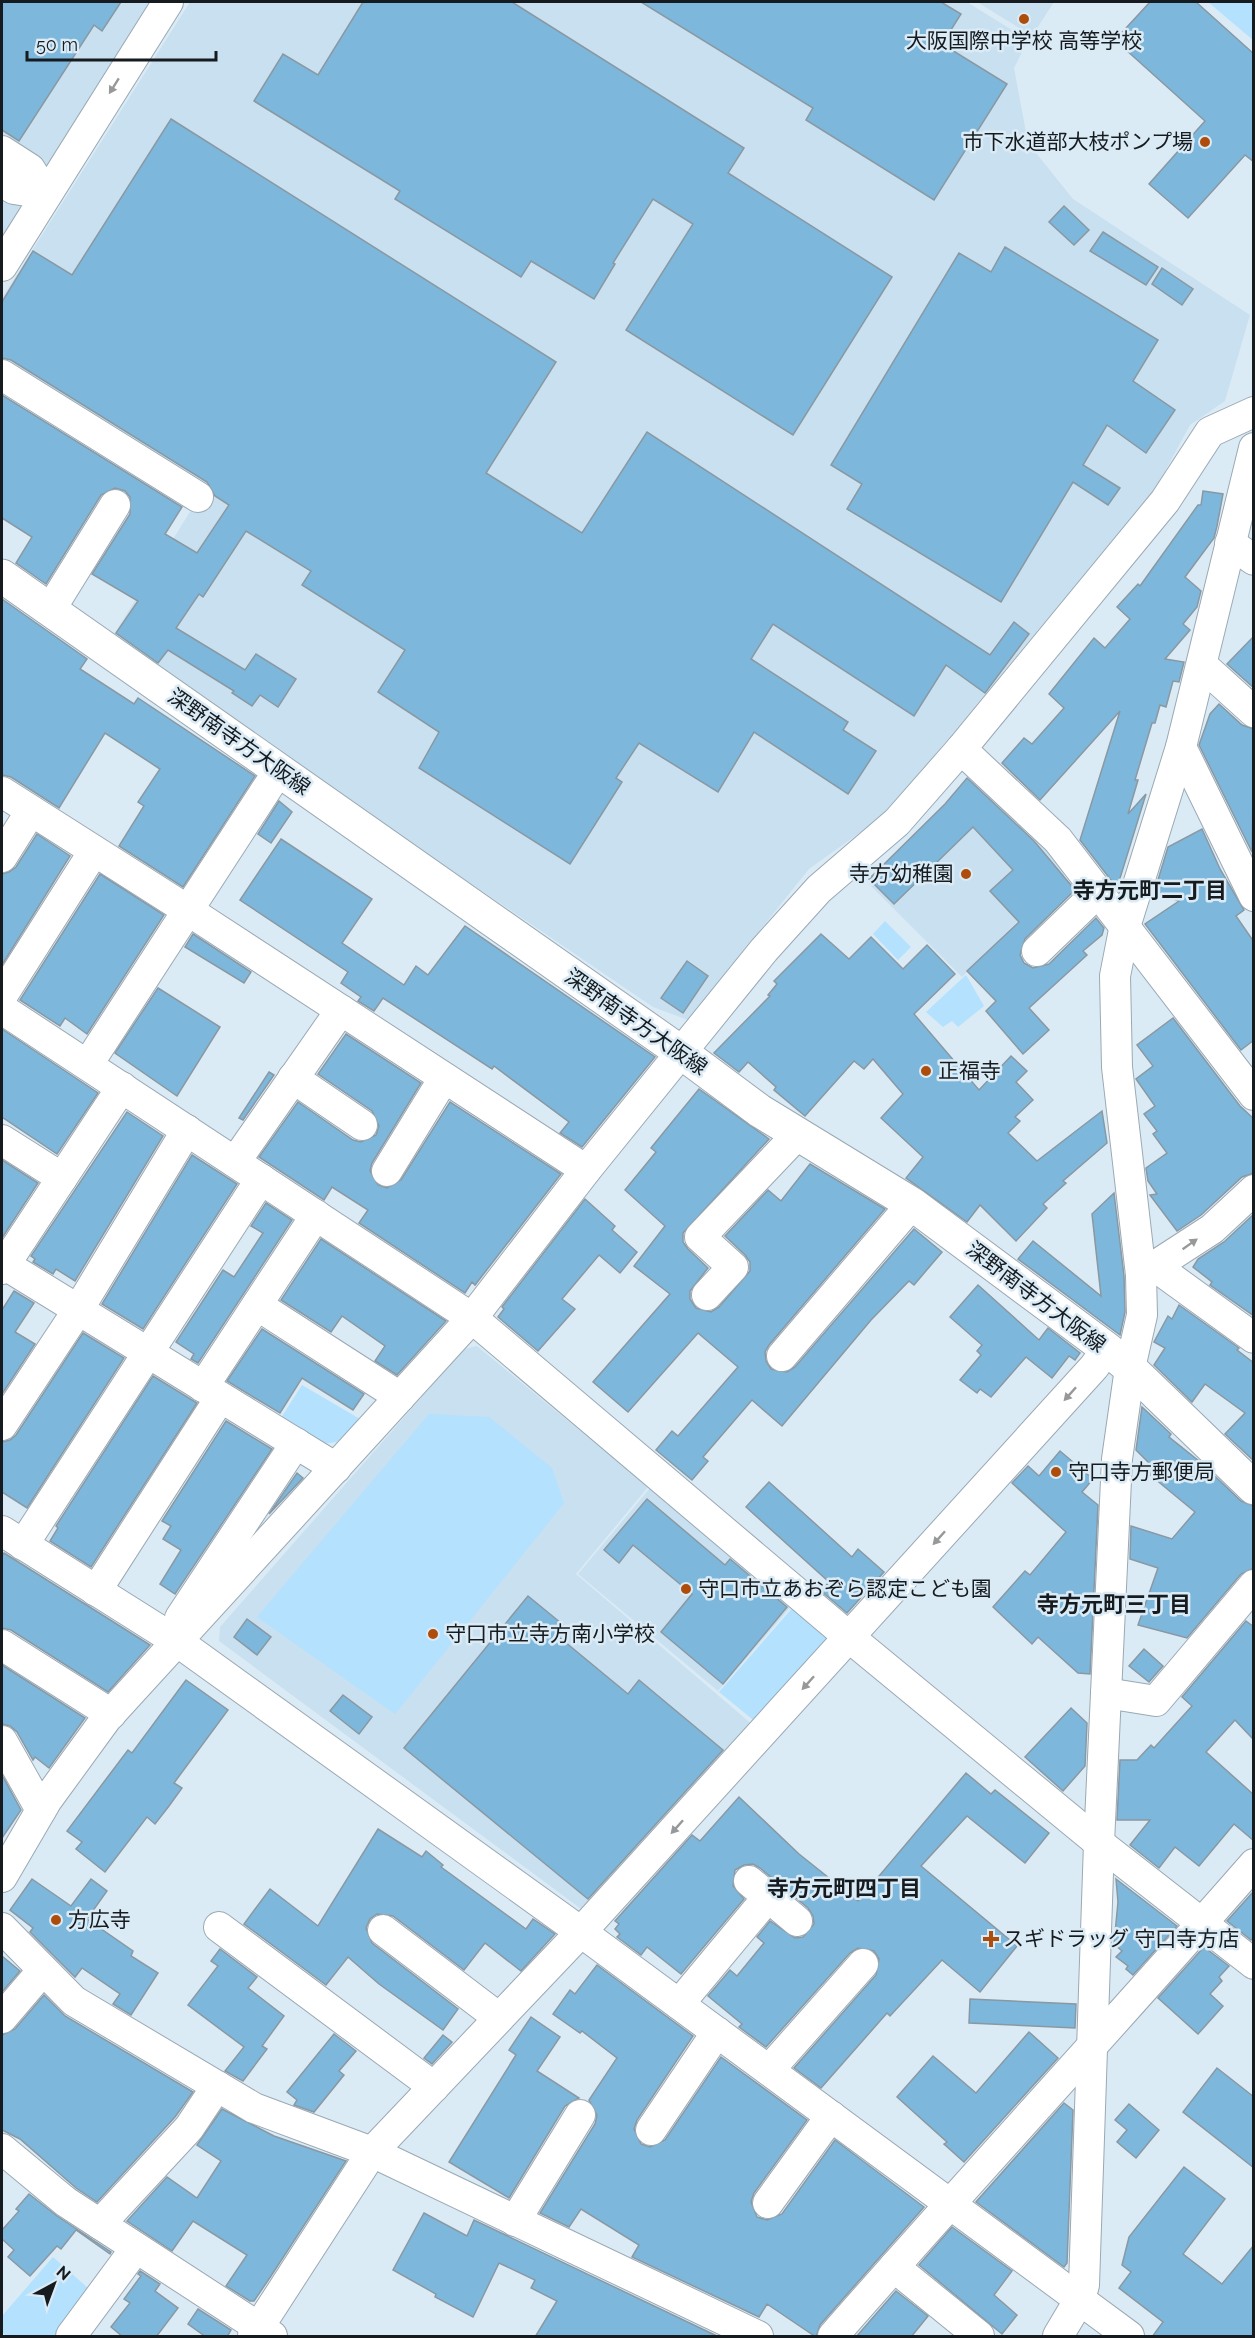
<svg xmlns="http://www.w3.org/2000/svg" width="1255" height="2338" font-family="Raleway,'Noto Sans JP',sans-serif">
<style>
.built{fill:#c8e0ef}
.green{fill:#b3e1fe}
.building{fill:#7db8dc;stroke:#8998a2;stroke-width:1.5}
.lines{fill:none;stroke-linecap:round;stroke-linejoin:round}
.minor-casing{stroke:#9aa9b3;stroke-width:32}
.major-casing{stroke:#9aa9b3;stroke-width:35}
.minor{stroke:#fff;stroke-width:30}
.major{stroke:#fff;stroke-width:33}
.oneway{fill:#96989a}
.poi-dot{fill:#ae4c0c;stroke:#dbebf6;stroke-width:2}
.labels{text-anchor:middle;stroke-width:5;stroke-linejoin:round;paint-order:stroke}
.poi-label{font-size:21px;fill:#151b1f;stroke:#dbebf6;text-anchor:start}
.street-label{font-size:21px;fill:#151b1f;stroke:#dbebf6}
.neighbourhood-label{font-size:22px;font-weight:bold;fill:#151b1f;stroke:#dbebf6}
</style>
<rect width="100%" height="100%" fill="#dbebf6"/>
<g class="built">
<path d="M2,2H151L45,170L2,142Z"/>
<path d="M190,2H967L1028,40L1014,68L1028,143L1073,199L1250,315L1225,401L1190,425L1157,486L886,814L809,869L688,1020L653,1007L111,639L201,494L2,372V298Z"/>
<path d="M977,2H1054L1032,36Z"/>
<path d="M2,189L23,203L2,238Z"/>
<path d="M975,779L1068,871L962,977L869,884Z"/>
<path d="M477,1346L648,1487L576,1574L754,1726L588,1914L219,1641L220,1627L464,1349Z"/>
<path d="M651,1487L793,1604L718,1691L578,1574Z"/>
</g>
<g class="green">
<path d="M1208,2H1253V40Z"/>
<path d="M885,921L911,947L898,960L873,934Z"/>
<path d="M966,975L984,1006L958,1027L952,1021L943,1027L926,1012Z"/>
<path d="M302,1385L360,1419L337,1442L316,1445L279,1421Z"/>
<path d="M429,1414L489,1417L552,1468L564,1503L395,1714L257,1617Z"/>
<path d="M795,1605L826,1634V1643L757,1723L719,1692Z"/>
<path d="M53,2257L98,2297L64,2336H6L2,2332V2316Z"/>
</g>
<g class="building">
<path d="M2,2H121L102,31L94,25L19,141L2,130Z"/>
<path d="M363,2H512L744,148L728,173L892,277L793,435L626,330L693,224L653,199L613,263L615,264L594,299L531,261L521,277L395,199L400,191L254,101L283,54L318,75Z"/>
<path d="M641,2H941L961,14L942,44L1007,84L934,200L806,120L813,108Z"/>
<path d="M1150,2H1196L1254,54V162L1245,155L1188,218L1149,184L1205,121L1115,40Z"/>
<path d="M171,119L556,362L486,473L582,533L647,432L990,655L1014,622L1029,634L985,693L946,665L914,716L773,624L751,659L848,722L843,730L876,751L848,794L754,732L718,792L639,743L616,778L622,782L570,864L419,768L439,732L378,692L405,650L302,585L311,571L246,531L203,597L199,594L176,628L245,670L256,654L296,679L278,707L260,695L252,706L232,693L234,691L168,650L158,663L116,633L138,601L92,574L130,514V497L125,491L115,488L101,495L46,584L16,563L32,537L2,518V395L182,507L165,534L197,553L229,505L215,496L207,482L11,360L2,358V302L33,251L72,275Z"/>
<path d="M1064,206L1089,230L1074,245L1049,222Z"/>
<path d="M1103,232L1158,267L1146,285L1090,251Z"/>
<path d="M1005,247L1158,340L1133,381L1175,410L1146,453L1107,425L1083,465L1120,488L1108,505L1073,482L1001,602L847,509L862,484L831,465L959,253L991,272Z"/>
<path d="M1162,268L1193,289L1182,305L1152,284Z"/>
<path d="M1203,491L1223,494L1217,526L1214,538L1185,577L1201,591L1197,607L1183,624L1190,630L1165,659L1184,662L1179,682L1173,681L1166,707L1160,705L1155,723H1152L1135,780H1138L1128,814L1146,794L1117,888L1080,840L1120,711L1040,800L1002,763L1024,738L1032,744L1064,708L1049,694L1094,638L1105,648L1130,619L1117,607L1138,584L1140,586L1198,505H1201Z"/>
<path d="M2,599L87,659L80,669L134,704L138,698L255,776L183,887L119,846L144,806L138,802L160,769L105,733L59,808L11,777L2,775Z"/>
<path d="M1254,636V688L1227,664Z"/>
<path d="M1219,704L1242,725L1254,729L1252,852L1199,745L1210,714Z"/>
<path d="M967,778L1034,841L1075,890L1025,939L1020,955L1024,963L1033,968L1049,964L1096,918L1104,928L1102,935L1083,951L1087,955L1029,1008L1049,1030L1023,1054L986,1011L996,1001L967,971L1019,922L990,891L1013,870L973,827L894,904L869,879L945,804Z"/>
<path d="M279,801L292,812L271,843L258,834Z"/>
<path d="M1202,829L1220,869L1244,910L1236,916L1254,942V1040L1241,1050L1145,924L1179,901L1154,893L1168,847Z"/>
<path d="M37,834L70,856L2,965V874L9,872L16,867Z"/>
<path d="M281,839L372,899L342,943L404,985L416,966L428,975L465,926L655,1057L582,1147L560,1133L569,1122L494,1066L492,1069L383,998L374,1011L358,1001L361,997L341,983L348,972L240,900Z"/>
<path d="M100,874L164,915L87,1034L65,1018L60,1026L20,1000Z"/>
<path d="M193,934L251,972L244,983L185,947Z"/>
<path d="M821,934L849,959L871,937L903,969L927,945L955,974L914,1014L979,1090L1011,1056L1027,1071L1016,1082L1033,1100L1015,1117L1020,1121L1008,1133L1037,1161L1102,1111L1107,1143L1063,1181L1066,1183L1043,1204L1047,1208L1016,1241L980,1205L967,1222L906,1178L923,1157L881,1118L903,1094L873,1059L864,1069L854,1061L805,1116L774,1090L776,1087L748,1062L739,1072L714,1053L770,996L768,995L777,984L774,981Z"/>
<path d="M687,961L708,976L683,1013L661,998Z"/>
<path d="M158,988L220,1027L177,1096L115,1053Z"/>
<path d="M1173,1018L1240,1106L1254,1119V1173L1242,1177L1201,1215L1177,1231L1150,1195L1157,1194L1148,1181L1146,1168L1167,1153L1153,1134L1157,1131L1144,1114L1155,1106L1136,1079L1153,1066L1137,1045Z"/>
<path d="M2,1029L98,1093L57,1154L2,1117Z"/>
<path d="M346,1034L421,1083L372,1163L370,1171L378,1185L387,1188L401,1180L450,1102L561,1174L475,1285L472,1282L465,1293L359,1223L368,1210L332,1187L324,1200L259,1157L298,1102L353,1140L361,1142L376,1135L379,1126L372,1111L318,1074Z"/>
<path d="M269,1072L274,1075L243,1120L239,1118Z"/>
<path d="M699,1089L769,1139L683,1233V1242L688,1249L708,1268L690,1291V1299L696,1308L711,1312L719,1307L750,1271V1262L745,1255L725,1236L768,1190L781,1201L810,1164L885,1209L769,1345L765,1352L766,1361L771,1369L787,1372L795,1367L914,1229L942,1252L914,1285L909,1281L871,1320L782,1426L752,1400L703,1457L708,1461L692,1480L656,1450L672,1431L678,1436L738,1367L698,1333L628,1412L593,1382L670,1294L634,1266L665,1226L625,1190L656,1152L651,1148Z"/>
<path d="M127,1112L163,1136L75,1281L56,1269L53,1274L33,1262L35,1259L31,1256Z"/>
<path d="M192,1155L237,1184L143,1329L102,1304Z"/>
<path d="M2,1160L38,1183L2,1238Z"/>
<path d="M1114,1193L1124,1276L1125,1312L1120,1335L1018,1259L1033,1241L1101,1296L1092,1214Z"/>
<path d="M585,1199L615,1226L612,1230L637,1252L620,1273L599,1255L562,1299L575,1309L538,1351L498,1317L504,1309L502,1307Z"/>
<path d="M266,1203L292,1220L198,1363L191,1359L194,1354L176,1342L223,1270L234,1277L263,1233L251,1226Z"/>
<path d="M1254,1214V1316L1210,1285L1212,1282L1193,1267L1198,1259L1224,1242Z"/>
<path d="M321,1239L446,1321L397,1375L375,1361L385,1346L342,1316L331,1332L281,1300Z"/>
<path d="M978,1285L1039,1340L1048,1328L1080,1353L1075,1360L1069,1356L1052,1378L1026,1357L991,1397L980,1389L977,1393L960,1380L981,1355L977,1351L982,1345L950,1317Z"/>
<path d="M14,1291L34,1303L15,1332L35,1344L2,1394V1310Z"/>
<path d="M1179,1305L1239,1348L1237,1350L1254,1363V1461L1225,1434L1245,1413L1205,1384L1192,1402L1154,1365L1165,1348L1154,1342L1168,1316L1172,1319Z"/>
<path d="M262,1329L364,1394L353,1410L302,1378L280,1413L227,1381Z"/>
<path d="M83,1333L124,1358L27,1508L2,1492V1442L10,1440L16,1435Z"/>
<path d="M153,1376L197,1403L91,1567L50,1541L58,1528L56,1526Z"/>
<path d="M1142,1407L1171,1434L1169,1437L1199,1461L1241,1501L1254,1506V1568L1241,1574L1187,1638L1138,1625L1158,1568L1130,1559L1131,1526L1172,1539L1195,1512L1149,1474L1154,1468L1136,1450Z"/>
<path d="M226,1421L272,1449L175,1594L160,1584L181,1550L163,1539L171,1526L162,1521Z"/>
<path d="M1060,1451L1093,1479L1082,1492L1098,1505L1090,1674L1078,1673L1038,1637L1032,1644L993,1607L1025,1571L1030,1575L1066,1532L1012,1483L1028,1466L1039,1476Z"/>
<path d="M297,1473L303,1478L269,1514Z"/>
<path d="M769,1482L852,1557L858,1549L884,1572L847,1613L821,1591L829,1582L746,1507Z"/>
<path d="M647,1499L725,1565L730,1559L787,1607L723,1684L661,1632L692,1594L633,1545L619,1563L604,1550Z"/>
<path d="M4,1553L150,1645L108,1692L11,1630L2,1628V1556Z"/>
<path d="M528,1596L567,1628L559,1637L628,1694L639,1680L723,1750L588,1899L404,1748Z"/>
<path d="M247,1619L271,1637L257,1655L234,1637Z"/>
<path d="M1246,1621L1254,1627V1740L1235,1720L1206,1752L1254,1795V1841L1234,1824L1199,1866L1175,1847L1159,1868L1130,1845L1150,1820H1117L1120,1760H1137L1151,1745L1154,1748L1192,1706L1182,1697Z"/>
<path d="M1144,1649L1163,1666L1149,1682L1129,1666Z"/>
<path d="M2,1665L85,1718L49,1768L35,1757L33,1760L17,1732L10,1726L2,1724Z"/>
<path d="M186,1680L228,1710L174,1783L182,1788L169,1806L155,1824L147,1817L105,1872L76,1849L82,1842L67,1831L128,1750L132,1753Z"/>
<path d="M343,1695L372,1717L359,1734L330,1711Z"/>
<path d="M1071,1708L1087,1723L1085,1766L1063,1791L1025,1757Z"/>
<path d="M966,1773L991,1794L995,1790L1049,1833L1025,1863L967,1816L921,1866L1017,1946L980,1992L942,1960L890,2016L887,2013L821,2088L794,2068L876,1975L879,1959L874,1951L858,1948L850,1953L766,2047L739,2027L742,2024L708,1996L730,1970L737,1976L764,1943L757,1937L770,1921L795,1938L803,1937L814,1924L813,1916L808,1908L760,1868L753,1864L744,1865L735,1870L733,1886L744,1899L681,1974L647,1947L641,1955L617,1937L620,1934L615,1929L619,1924L615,1921L692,1835L700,1841L739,1797L799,1854L858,1901Z"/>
<path d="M2,1775L21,1810L2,1838Z"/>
<path d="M378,1829L422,1857L426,1851L443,1865L441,1867L526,1929L533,1919L555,1934L521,1971L485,1943L464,1970L393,1916L377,1914L370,1919L366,1928L372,1943L458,2009L443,2030L379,1984L348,1957L326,1985L244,1924L270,1889L318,1926Z"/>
<path d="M32,1879L71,1906L91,1879L107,1891L87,1919L133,1951L131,1956L158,1973L131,2015L113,2004L120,1994L82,1968L75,1977L30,1932L33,1928L10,1910Z"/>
<path d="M1116,1879L1177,1926L1133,1975L1126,1969L1128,1966L1116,1957L1122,1951L1114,1944L1118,1902Z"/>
<path d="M1254,1891V1937L1251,1940L1227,1921Z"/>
<path d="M1204,1947L1229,1966L1219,1977L1222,1981L1210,1994L1223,2006L1198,2034L1158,1998Z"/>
<path d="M220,1949L257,1977L248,1988L284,2016L262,2046L267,2049L243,2081L225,2071L244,2047L188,2005L218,1966L211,1961Z"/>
<path d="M2,1956L20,1971L2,1992Z"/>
<path d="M597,1965L693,2036L637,2120L634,2129L641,2144L650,2147L665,2140L721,2057L807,2120L754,2193L751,2202L757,2217L767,2220L782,2214L835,2140L924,2207L820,2325L816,2337L767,2304L759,2317L632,2257L639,2245L581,2209L569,2227L540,2213L595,2124L597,2115L589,2100L617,2058L582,2031L580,2033L553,2014L570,1990L575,1994Z"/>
<path d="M44,1995L65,2016L193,2092L175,2117L97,2202L76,2188L20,2139L2,2130V2035L15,2029Z"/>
<path d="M970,1999L1076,2004L1075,2028L969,2023Z"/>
<path d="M531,2017L560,2037L537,2071L579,2098L565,2106L509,2198L449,2162L516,2055L509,2050Z"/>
<path d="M1029,2032L1058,2058L964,2162L944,2144L947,2142L897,2097L933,2056L976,2093Z"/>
<path d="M334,2034L356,2051L339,2071L344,2075L314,2112L294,2105L297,2100L287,2092Z"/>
<path d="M443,2035L452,2042L432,2064L424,2058Z"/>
<path d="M1217,2068L1254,2097V2168L1183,2112Z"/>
<path d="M1064,2103L1073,2110L1067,2263L1064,2267L976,2202Z"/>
<path d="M1129,2104L1159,2130L1136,2158L1117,2142L1127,2130L1115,2120Z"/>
<path d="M222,2109L274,2136L346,2161L271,2276L254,2301H250L226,2286L247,2255L193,2221L172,2251L127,2221L167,2177L197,2198L221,2161L197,2145Z"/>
<path d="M1184,2167L1225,2199L1183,2254L1222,2284L1254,2245V2337H1152L1163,2322L1119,2288L1131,2272L1122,2265L1129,2237Z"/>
<path d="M29,2194L57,2216L111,2252L110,2254L76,2230L61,2249L57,2246L30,2276L8,2257L14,2250L2,2239V2230L19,2211L16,2209Z"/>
<path d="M424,2213L467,2236L474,2220L719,2337H535L557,2301L531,2288L535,2280L499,2263L473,2317L435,2297L436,2294L393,2270Z"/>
<path d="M952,2227L1012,2271L994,2295L1017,2315L1002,2334L919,2265Z"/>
<path d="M140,2271L160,2284L155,2291L178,2308L156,2337H123L111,2327L130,2303L124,2299L141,2276L138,2274Z"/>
<path d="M896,2291L928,2316L911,2337H856Z"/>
<path d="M198,2309L231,2330L227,2337H206L188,2324Z"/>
</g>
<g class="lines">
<defs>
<g id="minor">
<path d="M2,151L30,169L46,194"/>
<path d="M2,182L14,189L46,194"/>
<path d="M2,266L168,2"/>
<path d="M2,375L198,497"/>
<path d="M1230,543L1254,560"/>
<path d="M50,610L115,505"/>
<path d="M1202,665L1254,712"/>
<path d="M1181,747L1254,896"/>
<path d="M961,749L1058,840L1254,1095"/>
<path d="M2,792L189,911L586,1170"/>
<path d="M2,857L31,811"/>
<path d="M1037,951L1097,893"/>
<path d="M2,996L94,851"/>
<path d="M2,1009L472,1318L849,1637L1099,1843L1254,1964"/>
<path d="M88,1064L279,770"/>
<path d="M293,1078L362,1125"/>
<path d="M2,1140L62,1178"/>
<path d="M235,1162L341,1010"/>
<path d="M387,1171L444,1078"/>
<path d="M2,1263L336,1468"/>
<path d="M1156,1267L1254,1338"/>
<path d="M2,1269L122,1087"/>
<path d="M1141,1275L1212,1229L1254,1190"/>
<path d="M707,1295L733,1267L700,1237L797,1135"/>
<path d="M257,1305L400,1397"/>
<path d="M782,1356L912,1204"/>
<path d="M203,1387L316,1215"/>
<path d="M2,1425L78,1310L187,1130"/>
<path d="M2,1531L178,1642L581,1932L1129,2336"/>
<path d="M23,1545L261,1179"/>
<path d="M96,1591L220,1398"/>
<path d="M180,1618L296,1443"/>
<path d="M2,1645L111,1714"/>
<path d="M1106,1693L1156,1701L1254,1585"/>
<path d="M2,1741L41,1810"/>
<path d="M2,1877L47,1800L106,1719L472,1318L586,1170L764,950L819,889L897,822L961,749L1165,501L1210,432L1254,412"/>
<path d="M749,1881L797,1921"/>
<path d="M219,1927L434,2087"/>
<path d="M2,1928L74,2001L254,2108L372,2152L758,2336"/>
<path d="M383,1930L499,2018"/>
<path d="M679,2004L768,1897"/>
<path d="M2,2018L43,1970"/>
<path d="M769,2070L863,1964"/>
<path d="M651,2130L717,2032"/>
<path d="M2,2149L66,2202L272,2336"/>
<path d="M768,2203L831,2116"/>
<path d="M515,2221L580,2115"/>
<path d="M100,2224L189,2128L217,2086"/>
<path d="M894,2267L979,2336"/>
<path d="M71,2336L136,2248"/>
<path d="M253,2336L372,2152L581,1932L1094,1367L1107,1349"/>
<path d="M833,2336C972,2177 1115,2023 1254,1864"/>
<path d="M1058,2336L1080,2299L1084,2285L1099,1843L1117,1459L1130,1368L1142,1315L1141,1275L1117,1067L1115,976L1124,930L1181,747L1254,448"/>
</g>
<path id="major" d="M2,576L682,1053L760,1111L912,1204L1107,1349L1130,1368L1254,1488"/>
</defs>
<use href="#minor" class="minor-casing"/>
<use href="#major" class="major-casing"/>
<use href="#minor" class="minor"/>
<use href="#major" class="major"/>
</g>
<defs><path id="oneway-solid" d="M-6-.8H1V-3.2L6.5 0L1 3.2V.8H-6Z" transform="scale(1.5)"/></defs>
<g class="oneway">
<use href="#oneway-solid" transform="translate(114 86) rotate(122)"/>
<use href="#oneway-solid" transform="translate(1190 1244) rotate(-35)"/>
<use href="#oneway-solid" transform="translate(1070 1394) rotate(132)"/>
<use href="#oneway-solid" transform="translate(939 1538) rotate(132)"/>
<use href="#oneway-solid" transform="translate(808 1683) rotate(132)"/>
<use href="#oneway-solid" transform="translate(677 1827) rotate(132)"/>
</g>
<g class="poi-dot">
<circle cx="1024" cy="19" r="6"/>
<circle cx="1205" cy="142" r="6"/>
<circle cx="966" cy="874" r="6"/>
<circle cx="926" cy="1071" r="6"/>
<circle cx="1056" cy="1472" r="6"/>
<circle cx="686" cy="1589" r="6"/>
<circle cx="433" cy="1634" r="6"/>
<circle cx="56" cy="1920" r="6"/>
<path d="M988 1930h6v6h6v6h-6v6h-6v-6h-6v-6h6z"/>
</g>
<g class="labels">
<g class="poi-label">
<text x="1024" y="48" text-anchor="middle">大阪国際中学校 高等学校</text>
<text x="1193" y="149" text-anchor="end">市下水道部大枝ポンプ場</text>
<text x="954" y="881" text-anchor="end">寺方幼稚園</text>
<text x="938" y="1078">正福寺</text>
<text x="1068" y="1479">守口寺方郵便局</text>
<text x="698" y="1596">守口市立あおぞら認定こども園</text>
<text x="445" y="1641">守口市立寺方南小学校</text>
<text x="68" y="1927">方広寺</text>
<text x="1003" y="1946">スギドラッグ 守口寺方店</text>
</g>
<g class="street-label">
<text transform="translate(239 742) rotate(35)" y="7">深野南寺方大阪線</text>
<text transform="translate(636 1022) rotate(35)" y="7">深野南寺方大阪線</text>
<text transform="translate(1036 1297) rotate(37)" y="7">深野南寺方大阪線</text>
</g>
<g class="neighbourhood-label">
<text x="1150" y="898">寺方元町二丁目</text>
<text x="1114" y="1612">寺方元町三丁目</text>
<text x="844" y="1896">寺方元町四丁目</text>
</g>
</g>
<rect width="1255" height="2338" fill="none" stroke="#151b1f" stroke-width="6"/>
<g transform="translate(54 2284) rotate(41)" stroke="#dbebf6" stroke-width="4.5" paint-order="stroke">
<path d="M0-4.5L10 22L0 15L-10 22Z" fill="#151b1f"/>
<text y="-9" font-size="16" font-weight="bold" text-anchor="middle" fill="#151b1f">N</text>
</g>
<path d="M27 51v9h189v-9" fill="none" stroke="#151b1f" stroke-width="3"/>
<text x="36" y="51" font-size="18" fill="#151b1f" stroke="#dbebf6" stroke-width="4.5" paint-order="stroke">50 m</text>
</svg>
